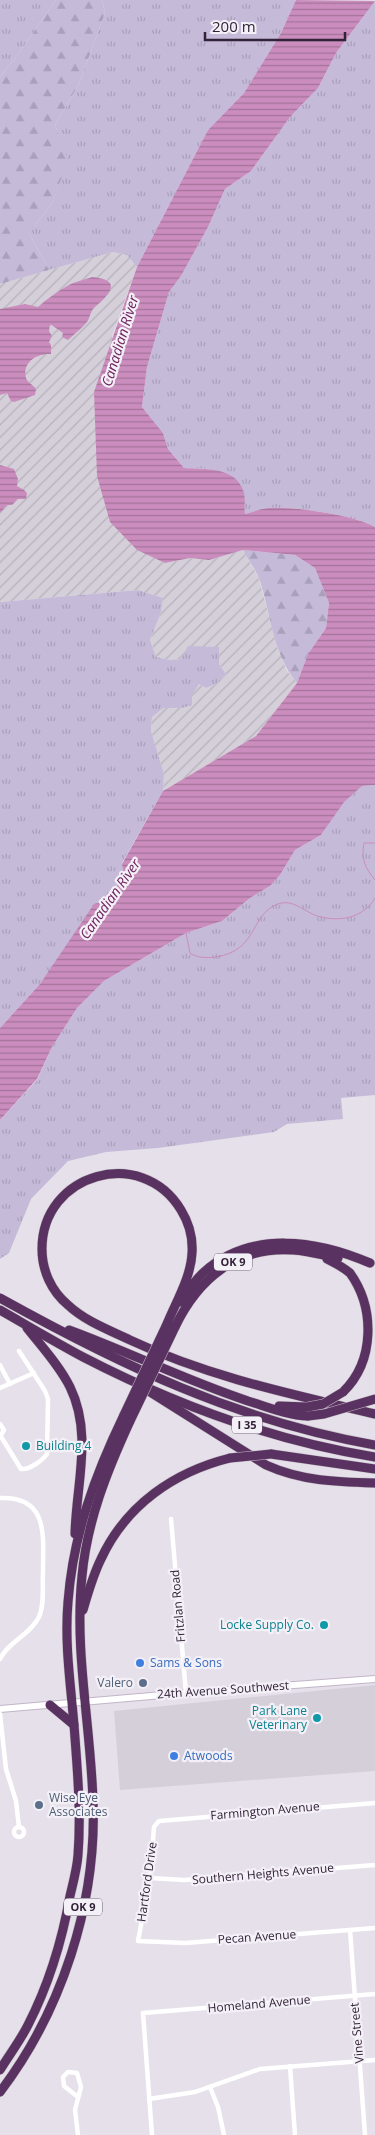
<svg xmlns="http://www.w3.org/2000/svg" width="375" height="2135" font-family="'Open Sans',sans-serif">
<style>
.built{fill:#d5cfd9}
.industrial{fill:url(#industrial-furrows)}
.grass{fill:url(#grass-tufts)}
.forest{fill:url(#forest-firs)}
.water{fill:url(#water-rules)}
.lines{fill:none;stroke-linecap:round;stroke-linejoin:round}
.stream{stroke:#ca8dbd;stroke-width:1}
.secondary-casing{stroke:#c2b5c8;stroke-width:8}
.highway-casing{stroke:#c2bdc3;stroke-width:10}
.street{stroke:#fff;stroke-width:4.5}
.secondary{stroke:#fff;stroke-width:6}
.highway{stroke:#5a3261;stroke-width:9}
.highway-bridge-casing{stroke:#c2bdc3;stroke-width:10;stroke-linecap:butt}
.highway-bridge{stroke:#5a3261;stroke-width:9}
.culture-dot{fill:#0f9aa8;stroke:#f4f0f7;stroke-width:2}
.shop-dot{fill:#3f7fe0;stroke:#f4f0f7;stroke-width:2}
.service-dot{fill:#5c6f8a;stroke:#f4f0f7;stroke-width:2}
.labels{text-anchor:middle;stroke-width:4.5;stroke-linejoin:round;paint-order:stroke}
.shield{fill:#f4f0f7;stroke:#6d6071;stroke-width:1}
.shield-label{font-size:11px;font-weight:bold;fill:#332338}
.culture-label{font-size:12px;fill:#0d838f;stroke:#f4f0f7;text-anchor:end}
.street-label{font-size:12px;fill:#332338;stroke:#f4f0f7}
.shop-label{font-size:12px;fill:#366cbe;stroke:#f4f0f7;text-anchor:start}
.service-label{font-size:12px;fill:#4e5e75;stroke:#f4f0f7;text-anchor:end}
.water-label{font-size:14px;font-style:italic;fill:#6e235e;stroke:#f4f0f7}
</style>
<defs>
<pattern id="industrial-furrows" width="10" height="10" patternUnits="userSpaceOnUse" patternTransform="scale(1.25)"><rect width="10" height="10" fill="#d5cfd9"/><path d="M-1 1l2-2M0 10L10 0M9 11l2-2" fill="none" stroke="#b7b1bb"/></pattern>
<pattern id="grass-tufts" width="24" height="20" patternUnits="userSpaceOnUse" patternTransform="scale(1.25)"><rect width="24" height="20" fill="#c5bbd9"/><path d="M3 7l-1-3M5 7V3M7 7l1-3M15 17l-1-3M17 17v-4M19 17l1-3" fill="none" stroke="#aaa0bb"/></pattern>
<pattern id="forest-firs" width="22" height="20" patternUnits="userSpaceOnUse" patternTransform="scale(1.25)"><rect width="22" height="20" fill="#c5bbd9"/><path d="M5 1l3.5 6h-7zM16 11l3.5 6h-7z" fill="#aaa0bb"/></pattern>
<pattern id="water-rules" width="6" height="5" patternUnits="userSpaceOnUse" patternTransform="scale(1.25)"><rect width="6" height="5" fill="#ca8dbd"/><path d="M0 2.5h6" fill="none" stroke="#a5739b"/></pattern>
</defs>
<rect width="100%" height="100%" fill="#e6e0ea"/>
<path class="built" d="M375,1685V1771L120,1790L114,1711Z"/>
<path class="industrial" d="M113,252L127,255L137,267L112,336L165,563L190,558L209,560L243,550L259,579L278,650L287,671L297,683L256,736L163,791L164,774L151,731L152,717L162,708H182L199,684L206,688L218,683L226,674L219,664V647L181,659L170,660L156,657L150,640L161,612L163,598L138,590L0,602V284Z"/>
<g class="grass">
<path d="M0,0H56L16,57L0,77Z"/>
<path d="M102,0H296L281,33L244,93L208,130L137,267L127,255L113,252L49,270L29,233L53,202L67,159L55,125L79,84L105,13Z"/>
<path d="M375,1V527C355,515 292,506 268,508C260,509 252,512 245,514L243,490L210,469L184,468L168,449L163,433L142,407L147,367L169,292L181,276L208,227L225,189L251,171L290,117L318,88L336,53Z"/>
<path d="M138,590L163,598L161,612L150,640L156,657L170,660L181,659L188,646L219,647V664L226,674L218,683L206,688L199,684L192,695V705L182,708H163L152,717L151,731L164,774L163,791L122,863L124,875L40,984L0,1028V602Z"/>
<path d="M375,785V1095L341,1098L343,1119L287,1124L274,1132L158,1148L106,1152L68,1161L31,1199L9,1253L0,1259V1120L37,1080L52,1047L77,1008L104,981L186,933L222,921L250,898L270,886L280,875L295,850L321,835L343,802L362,786Z"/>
</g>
<g class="forest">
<path d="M56,0H102L105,13L79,84L55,125L68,159L53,202L29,233L49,270L0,284V77L16,57Z"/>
<path d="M243,550L295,555L315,568L329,603L326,628L308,654L297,683C273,655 271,615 260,581C256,570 248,560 243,550Z"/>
</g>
<g class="water">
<path d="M296,0L375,1L336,53L318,88L290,117L251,171L225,189L208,227L181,276L169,292L147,367L142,407L163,433L168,449L184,468C204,469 235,467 243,490C246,497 244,507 245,514C252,512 260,509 268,508C292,506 355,515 375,527V785L362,786L344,802L321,835L295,850L280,875L270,886L250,898L222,921L186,933L104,981L77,1008L52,1047L37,1079L0,1120V1028L40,984L94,904L105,901L124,876L122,864L163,791L256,736L297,683L308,654L326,628L329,603L315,568L295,555L243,550L209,560L190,558L165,563L137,550L110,522L97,476L94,392L137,267L208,130L244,93L281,33Z"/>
<path d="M92,277C125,280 108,296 94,308C90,312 90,318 87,322C81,329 74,334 68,340L62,337L63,333L50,324L49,331L52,336L49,342L51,345V354C37,353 22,362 26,378C27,382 33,385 36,389L35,395L14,402L11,401L7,393L0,395V309L25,304L38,307C48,298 58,291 69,285C73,282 85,280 92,277Z"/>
<path d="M0,465L14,469L18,479L17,486L24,490L27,493L26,499H18L12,505H7L0,513Z"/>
</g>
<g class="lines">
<g class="stream">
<path d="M375,843H364C361,859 365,868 375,880"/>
<path d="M186,933L190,953C197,958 207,958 216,957C259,950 249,915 278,904C294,898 306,914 321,917C342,922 364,917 375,898"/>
</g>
<defs>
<path id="secondary" d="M0,1709L186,1693L375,1679"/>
<g id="highway">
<path d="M327,1259C335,1263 343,1267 350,1273C375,1308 375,1361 343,1392"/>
<path d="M0,1298C121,1365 237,1421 375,1445"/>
<path d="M180,1302C187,1292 194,1281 204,1272C251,1230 317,1240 370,1263"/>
<path d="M0,1310C28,1326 55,1342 83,1357C174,1404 274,1441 375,1457"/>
<path d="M167,1324C176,1302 191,1277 192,1253C193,1238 189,1223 181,1210C142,1145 42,1173 42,1249C42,1270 51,1291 68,1305C85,1321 109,1330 130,1340C209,1377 291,1394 375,1414"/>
<path d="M175,1327C198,1279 237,1246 293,1250C308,1251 323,1255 338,1258"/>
<path d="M27,1328C42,1347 59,1365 70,1387C93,1434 76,1485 75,1534"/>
<path d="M69,1330C129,1352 187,1381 248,1401C268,1407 287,1415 308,1416"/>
<path d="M150,1392L266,1465C301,1481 337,1482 375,1483"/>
<path d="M279,1406L307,1407"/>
<path d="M271,1454L375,1469"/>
<path d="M83,1610C88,1593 93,1575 101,1559C126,1505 174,1472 230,1458"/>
<path d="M50,1705L74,1725"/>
<path d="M0,2070C9,2055 20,2041 28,2025C49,1984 62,1941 70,1896C73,1883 77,1869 78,1855C81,1816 78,1777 75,1738C72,1693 64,1647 68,1602C73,1535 95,1475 124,1415"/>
<path d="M0,2092C61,2012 97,1904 93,1802C91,1727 74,1651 82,1576C87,1521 107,1471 130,1421"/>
</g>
</defs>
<use href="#secondary" class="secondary-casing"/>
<use href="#highway" class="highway-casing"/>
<g class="street">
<path d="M0,1365L10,1384"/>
<path d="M0,1388L34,1373"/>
<path d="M0,1424L4,1430L1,1435"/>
<path d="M0,1435L21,1469C29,1470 42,1461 47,1454L48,1399L45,1391L19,1351"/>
<path d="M0,1498C49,1496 43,1536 43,1571C42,1585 45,1603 39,1617C30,1635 9,1641 0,1659"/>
<path d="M171,1519L186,1693"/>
<path d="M0,1714L6,1769L16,1801L19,1827"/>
<path d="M375,1803L159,1821L154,1827L150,1878L138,1941L185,1943L375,1928"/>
<circle cx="19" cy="1832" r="5"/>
<path d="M150,1878L184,1880L375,1865"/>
<path d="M350,1930L365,2135"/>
<path d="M290,2066L295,2135"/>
<path d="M210,2087L218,2107L224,2135"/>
<path d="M149,2099L195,2092L260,2069L375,2060"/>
<path d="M78,2135L75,2110L81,2087L77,2073L68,2072L63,2077L64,2086L78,2097"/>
<path d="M152,2135L143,2013L375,1994"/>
</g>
<use href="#secondary" class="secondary"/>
<use href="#highway" class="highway"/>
<defs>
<g id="highway-bridge">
<path d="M307,1407L323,1404L343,1392"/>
<path d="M124,1415L167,1324"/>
<path d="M308,1416L324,1414L375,1399"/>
<path d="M130,1421L175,1327"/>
<path d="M230,1458L271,1454"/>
</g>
</defs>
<use href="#highway-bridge" class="highway-bridge-casing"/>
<use href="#highway-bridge" class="highway-bridge"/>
</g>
<g class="culture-dot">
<circle cx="26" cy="1446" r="5"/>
<circle cx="324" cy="1625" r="5"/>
<circle cx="317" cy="1718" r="5"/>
</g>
<g class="shop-dot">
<circle cx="140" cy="1663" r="5"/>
<circle cx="174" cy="1756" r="5"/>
</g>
<g class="service-dot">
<circle cx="143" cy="1683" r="5"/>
<circle cx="39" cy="1805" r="5"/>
</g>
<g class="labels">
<g class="shield">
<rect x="214" y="1253.5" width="38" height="17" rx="4"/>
<rect x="232" y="1416.5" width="30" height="17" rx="4"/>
<rect x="64" y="1898.5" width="38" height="17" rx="4"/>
</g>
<g class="shield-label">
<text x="233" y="1266">OK 9</text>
<text x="247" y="1429">I 35</text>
<text x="83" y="1911">OK 9</text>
</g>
<g class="culture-label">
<text x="36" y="1450" text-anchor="start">Building 4</text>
<text x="314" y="1629">Locke Supply Co.</text>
<text x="307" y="1715">Park Lane<tspan x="307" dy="14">Veterinary</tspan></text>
</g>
<g class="street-label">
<text transform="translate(178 1606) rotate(-95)" y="4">Fritzlan Road</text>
<text transform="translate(223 1690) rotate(-4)" y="4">24th Avenue Southwest</text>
<text transform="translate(265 1811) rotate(-5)" y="4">Farmington Avenue</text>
<text transform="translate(263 1874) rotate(-5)" y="4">Southern Heights Avenue</text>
<text transform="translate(147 1882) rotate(-82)" y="4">Hartford Drive</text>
<text transform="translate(257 1937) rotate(-4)" y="4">Pecan Avenue</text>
<text transform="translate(259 2004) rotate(-5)" y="4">Homeland Avenue</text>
<text transform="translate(357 2033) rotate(-95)" y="4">Vine Street</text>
</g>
<g class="shop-label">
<text x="150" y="1667">Sams &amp; Sons</text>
<text x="184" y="1760">Atwoods</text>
</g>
<g class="service-label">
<text x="133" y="1687">Valero</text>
<text x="49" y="1802" text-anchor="start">Wise Eye<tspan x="49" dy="14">Associates</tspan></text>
</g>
<g class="water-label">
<text transform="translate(120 341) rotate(-73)" y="5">Canadian River</text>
<text transform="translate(110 899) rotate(-55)" y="5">Canadian River</text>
</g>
</g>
<path d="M205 32v8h140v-8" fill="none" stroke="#332338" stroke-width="2.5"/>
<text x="212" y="32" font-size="15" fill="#332338" stroke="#f4f0f7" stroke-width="4" paint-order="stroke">200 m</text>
</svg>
